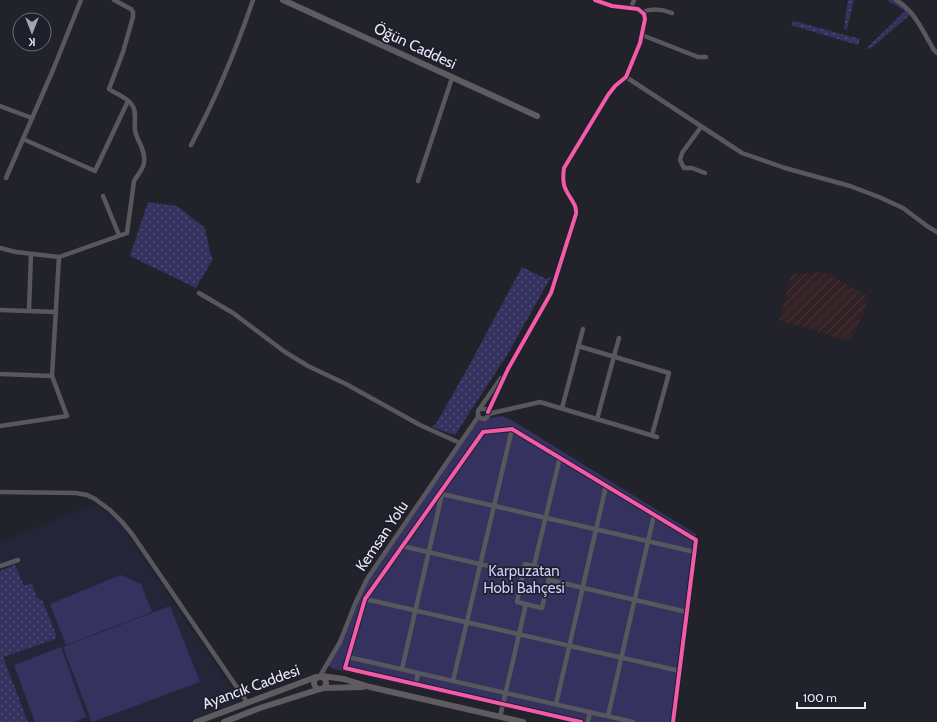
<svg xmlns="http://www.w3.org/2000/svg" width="937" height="722" font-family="Cabin,sans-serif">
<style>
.built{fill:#252539}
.industrial{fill:url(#industrial-furrows)}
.grass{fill:url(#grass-dots)}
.garden{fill:#363260}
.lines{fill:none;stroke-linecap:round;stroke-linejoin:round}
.street{stroke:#57575d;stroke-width:4.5}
.secondary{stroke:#5f5b61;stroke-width:6}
.cycleway-casing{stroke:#1e1e2d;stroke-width:6}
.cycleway{stroke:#f35aa7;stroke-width:4}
.labels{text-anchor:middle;stroke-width:3.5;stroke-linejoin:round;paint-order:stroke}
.street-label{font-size:15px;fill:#eaeaf5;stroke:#1e1e2d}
.park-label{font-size:15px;fill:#cecdfc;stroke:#1e1e2d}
</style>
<defs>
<pattern id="industrial-furrows" width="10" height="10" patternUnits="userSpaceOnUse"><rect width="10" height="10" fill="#322125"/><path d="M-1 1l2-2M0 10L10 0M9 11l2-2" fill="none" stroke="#46373a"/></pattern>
<pattern id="grass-dots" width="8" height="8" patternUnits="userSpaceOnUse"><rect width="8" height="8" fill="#363260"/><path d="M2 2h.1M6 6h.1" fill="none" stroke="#535077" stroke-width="1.8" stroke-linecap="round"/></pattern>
</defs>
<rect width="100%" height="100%" fill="#22222a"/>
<path class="built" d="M95,504L118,521L240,701L187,722H28L0,650V542Z"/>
<path class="industrial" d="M822,272L829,274L867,296V305L851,340L847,341L779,320L791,276L795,274Z"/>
<g class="grass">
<path d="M848,0H854L847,29H844Z"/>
<path d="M887,0H896L912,13L870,49L867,48L905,11Z"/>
<path d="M793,21L860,39L858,45L791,25Z"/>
<path d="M148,202L177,206L205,228L210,253L213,259L196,288L130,256Z"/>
<path d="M522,267L546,279L551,277L507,355L455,435L432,427L436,424L471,362Z"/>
<path d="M15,565L24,586L32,583L37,598L42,600L56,634L55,639L3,657L28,722H0V571Z"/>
</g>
<g class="garden">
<path d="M502,416L513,421L696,534L672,722H570L334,669C329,667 328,666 326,661L340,644L356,596L471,430L479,420Z"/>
<path d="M121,575L141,584L152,612L66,645L50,604Z"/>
<path d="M170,606L200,682L92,722L63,647Z"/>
<path d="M61,647L86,717L74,722H35L14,665Z"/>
</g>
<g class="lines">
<g class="street">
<path d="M896,0C915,11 923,32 934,50L937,53"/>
<path d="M631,8L634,0"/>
<path d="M642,12C653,8 662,9 672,13"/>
<path d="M642,35L698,57H706"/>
<path d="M626,77L742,153L785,168L850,186L879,197L903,208L927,226L937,232"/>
<path d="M0,106L32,118"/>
<path d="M701,127L682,153L680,160L684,168H692L705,173"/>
<path d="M23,139L95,171L128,101"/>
<path d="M191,145C216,98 236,50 253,0"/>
<path d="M6,178L53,70L81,0"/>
<path d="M418,181L452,78"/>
<path d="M103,196L119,235"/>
<path d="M0,248L16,252L59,257L52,376L67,416L0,426"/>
<path d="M59,257L127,233L134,181C137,175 144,169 144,162C146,149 136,140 135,130C134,122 137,111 132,105C128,98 116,94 109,89L123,52L133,17V12L131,9L114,0"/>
<path d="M199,293L233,313L285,352L308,366L346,384L420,425L460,443"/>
<path d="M0,310L56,312"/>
<path d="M29,311L31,254"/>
<path d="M578,346L669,373L652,435"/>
<path d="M0,374L52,376"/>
<path d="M562,408L583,329"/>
<path d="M480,409H486L488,412V416L485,419L480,418L478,415V411L501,378"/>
<path d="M488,412L508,369L551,293L576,214C577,204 570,199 566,190C562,183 563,175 564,168L608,95L615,86L626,77L640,43L645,19L644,14L638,9L612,6L595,0"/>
<path d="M488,414L540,402L657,437"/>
<path d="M597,419L619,338"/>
<path d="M0,492L76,493L87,495L95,499L110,510L122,522L132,534L247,702"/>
<path d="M440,492L442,494L695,552"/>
<path d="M402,546L523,574"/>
<path d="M525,564L551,570L542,608L517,602Z"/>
<path d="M0,566L18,560"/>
<path d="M534,566L560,457"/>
<path d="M549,580L687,612"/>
<path d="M365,599L680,671"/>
<path d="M348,657L633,722"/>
<path d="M402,669L442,494"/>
<path d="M320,676L340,642L355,604L367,579L478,417"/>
<path d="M453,681L512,429"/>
<path d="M416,684L418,673"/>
<path d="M556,704L606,486"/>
<path d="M608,716L654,515"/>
<path d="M500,717L526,604"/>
<path d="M581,722L345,668L365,599L483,432L512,429L696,540L673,722"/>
<path d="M588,722L590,712"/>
</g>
<g class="secondary">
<path d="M283,0L537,116"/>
<path d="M322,676L344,679L370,687L523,722"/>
<circle cx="320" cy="683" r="6"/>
<path d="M324,688L363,687"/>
<path d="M196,722L316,677"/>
<path d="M224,722L260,708L320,689"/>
</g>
<defs>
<g id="cycleway">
<path d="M488,412L508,369L551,293L576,214C577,204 570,199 566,190C562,183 563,175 564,168L608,95L615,86L626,77L640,43L645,19L644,14L638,9L612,6L595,0"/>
<path d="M581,722L345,668L365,599L483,432L512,429L696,540L673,722"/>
</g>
</defs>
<use href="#cycleway" class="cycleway-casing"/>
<use href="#cycleway" class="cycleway"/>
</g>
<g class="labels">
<g class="street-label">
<text transform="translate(415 46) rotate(25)" y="5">Öğün Caddesi</text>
<text transform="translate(382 536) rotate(-56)" y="5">Kemsan Yolu</text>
<text transform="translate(251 687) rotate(-20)" y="5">Ayancık Caddesi</text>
</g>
<g class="park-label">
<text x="524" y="576">Karpuzatan<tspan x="524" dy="17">Hobi Bahçesi</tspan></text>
</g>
</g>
<g transform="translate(32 32) rotate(180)"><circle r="19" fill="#1e1e2d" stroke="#70707d"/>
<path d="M0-3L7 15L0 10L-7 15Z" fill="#a4a4ae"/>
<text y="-6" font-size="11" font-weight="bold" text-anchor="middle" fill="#eaeaf5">K</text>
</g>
<path d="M797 702v6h68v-6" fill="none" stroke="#eaeaf5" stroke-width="2"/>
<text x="803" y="702" font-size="12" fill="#eaeaf5" stroke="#1e1e2d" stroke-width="3" paint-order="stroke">100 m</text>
</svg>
